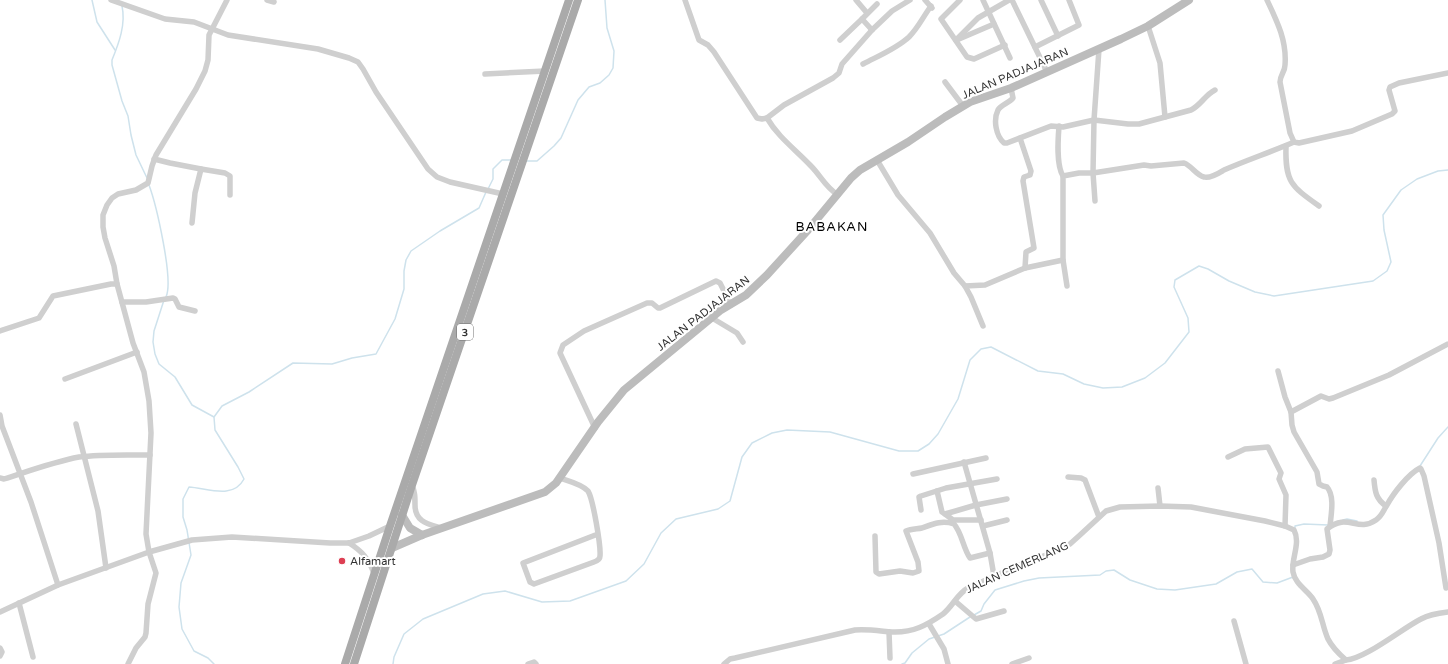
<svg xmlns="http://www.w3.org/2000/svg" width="1448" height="664" font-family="'Varela Round',sans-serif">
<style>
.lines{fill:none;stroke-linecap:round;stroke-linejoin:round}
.stream{stroke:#cee2ec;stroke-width:1.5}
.street{stroke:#cfcfcf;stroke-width:5.5}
.secondary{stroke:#bcbcbc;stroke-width:8}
.primary{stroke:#aaa;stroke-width:8}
.poi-dot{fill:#dd3f53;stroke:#fff;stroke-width:1.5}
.labels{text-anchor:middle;stroke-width:4;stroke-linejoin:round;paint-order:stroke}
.shield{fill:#fff;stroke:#707070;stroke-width:1}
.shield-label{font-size:10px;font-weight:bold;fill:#323232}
.street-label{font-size:11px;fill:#323232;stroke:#fff}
.poi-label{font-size:11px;fill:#323232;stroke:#fff;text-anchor:start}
.quarter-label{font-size:13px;letter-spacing:1px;fill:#000;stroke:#fff}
</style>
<rect width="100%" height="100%" fill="#fff"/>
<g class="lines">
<g class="stream">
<path d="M92,0L97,22L115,50"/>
<path d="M122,6C126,24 119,43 112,60V65L122,101L128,116L131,135L136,155L147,178"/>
<path d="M526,161H537L554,146L561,138L578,100L589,87L600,83L609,75L613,68L614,51L607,28L605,0"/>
<path d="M149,185C156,204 174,280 166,297"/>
<path d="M488,189L493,179V169L502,160H511"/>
<path d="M164,300L154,331L153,342L155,354L159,364L175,377L192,405L214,417"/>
<path d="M1420,466L1438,438L1448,427"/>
<path d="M1343,520L1347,519L1357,521"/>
<path d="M1295,529V526L1304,524L1328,525"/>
<path d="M974,615L981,611L984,604L995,590L1024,581L1039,578L1100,575L1106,571L1114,570L1130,580L1157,589L1175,590L1216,584L1237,572L1252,569L1263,582L1277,583L1293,577"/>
<path d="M214,664L208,658L194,651L182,629L179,607L181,583L191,555L187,530L183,517V499L189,487C207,488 233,500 244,479L238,467L215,430L214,417L222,406L249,392L293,363L332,364L352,358L376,354L395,319L404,289V271L406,260L411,251L440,231L479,208L486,192"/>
<path d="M393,664L394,657L404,634L423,619L483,594L505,591L542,602L570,601L626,581L644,564L661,533L676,519L718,509L730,501L742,457L752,443L772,433L787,430L830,432L899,451H918L929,444L938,434L958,399L970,360L981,349L991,347L1038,371L1063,374L1084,384L1103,388L1122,387L1145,378L1165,363L1189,332L1188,318L1174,287L1175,280L1199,266L1208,269L1229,281L1255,292L1274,296L1373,281L1387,271L1391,262L1384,230L1383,215L1401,190L1417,179L1438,171L1448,170"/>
<path d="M902,664L905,663L912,653L929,639L944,634L970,617"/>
</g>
<g class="street">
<path d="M111,0L165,19L194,22L228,35L318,49L349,58L358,62L363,69L376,92L428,169L437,177L450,182L503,194"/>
<path d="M267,0L274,2"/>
<path d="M685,0L699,40L708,45L714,52L757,118L762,119L767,118C778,137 796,150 811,166C821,176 825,187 838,195"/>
<path d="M856,0L867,13"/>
<path d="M925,0L932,8"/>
<path d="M960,0L941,19L967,57L974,59L1005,45"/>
<path d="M983,0L1010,58"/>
<path d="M1012,0L1047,72"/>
<path d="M1041,0L1058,36"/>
<path d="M1267,0C1277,21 1287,41 1285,65C1285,72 1280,75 1280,82L1290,133L1294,142L1299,143L1352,131L1392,114L1395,111L1389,90L1390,87L1399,83L1448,73"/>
<path d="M1148,26L1160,63L1165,117"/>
<path d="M872,30L862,19L877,4"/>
<path d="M959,39L994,24"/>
<path d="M840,40L862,19"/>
<path d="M956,40L978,18L1009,0"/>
<path d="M1035,47L1079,25L1069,0"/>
<path d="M1099,49L1094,120L1093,173L1144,165L1151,166L1184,163C1192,166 1196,175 1204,177C1210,179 1219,173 1224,170C1247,160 1271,152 1294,142"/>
<path d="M863,64C878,56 896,49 909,37C918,28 923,17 931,6"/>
<path d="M485,74L545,71"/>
<path d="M945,82L963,106"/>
<path d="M1011,88L1013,98C1009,103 1001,105 998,110C993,120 996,136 1004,143H1007L1051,126L1063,127L1094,120L1128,124H1139L1191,110C1201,105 1205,95 1215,90"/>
<path d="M767,118L784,105L833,78L839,73L842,64L872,30L892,11L910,0"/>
<path d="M1059,126C1058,139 1056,165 1063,176"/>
<path d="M1020,138L1031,171L1030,175L1024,177L1023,181L1034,248L1026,252L1025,268"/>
<path d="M1286,146C1285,182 1291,186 1319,206"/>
<path d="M154,159L170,163L201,169L195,193L192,223"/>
<path d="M877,160L898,195L930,233L954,273L965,286L985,285L1025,268L1063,260"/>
<path d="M201,169L225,173L230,176V195"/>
<path d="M965,286L971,297L983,326"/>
<path d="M1067,286L1063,260V176L1079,173H1093L1095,201"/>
<path d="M122,302H146L173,298L175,299L179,307L195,311"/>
<path d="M712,318L737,333L743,342"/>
<path d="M0,331L39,318L53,296L111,284H117"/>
<path d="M1278,371L1285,397L1291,412L1292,425L1294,432L1317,472L1319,484L1323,486L1327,487C1335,496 1331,515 1330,526"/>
<path d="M65,379L137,352"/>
<path d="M1291,412L1321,396L1329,399L1333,398L1389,375L1448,344"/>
<path d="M0,415L2,426L31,502L58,585"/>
<path d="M76,424L98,511L106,568"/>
<path d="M595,428L560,353L563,345L584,331L647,303H652L658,308H660L716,281L720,283L731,305"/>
<path d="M1228,457L1245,449L1268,447L1281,473L1279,479L1286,495L1285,526"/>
<path d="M964,462L990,553L994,576"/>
<path d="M913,474L986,458"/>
<path d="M1068,477L1081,478L1085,480L1099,517"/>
<path d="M0,478L4,479C29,471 53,462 79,457C102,454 127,455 150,455"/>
<path d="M560,478C568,481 582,484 588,491C593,499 601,546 600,556C600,559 597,561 594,562L534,584L530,582L523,563L598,534"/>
<path d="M1374,480C1375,492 1376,499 1386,506"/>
<path d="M412,485C415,492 415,497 415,505C415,522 428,524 441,528"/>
<path d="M1158,488L1160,506"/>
<path d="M937,491L942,512L945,514L976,505L1007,499"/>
<path d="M921,510L919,497L921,496L946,488L997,479"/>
<path d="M945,514L953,520H981"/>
<path d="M983,526L1007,520"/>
<path d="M875,536L876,572L879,574L900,571L913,573L919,571L918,562L906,531C911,529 917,529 922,528C933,524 942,520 954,524C962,533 963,548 970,558L990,553"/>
<path d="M349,543C362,551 369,559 374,574"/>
<path d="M1293,565L1310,559L1323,557L1329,554L1330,550L1327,529C1348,512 1357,533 1376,520C1382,516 1383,511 1387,505C1393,494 1408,474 1420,468L1421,469L1424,476L1439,543L1446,588"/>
<path d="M955,601L976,619L1004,611"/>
<path d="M19,603L33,657"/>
<path d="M0,612L58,585L149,552L192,540L232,537L330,543H349L369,536L390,526"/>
<path d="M1234,621L1246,664"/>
<path d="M929,624L944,649L948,664"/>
<path d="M889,632L890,658"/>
<path d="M0,648L2,652L0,656"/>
<path d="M128,664L136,648L145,637L146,633L148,604L156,573L149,552L146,534L151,433L149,401L144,372L133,343L117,284L114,266L105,238L103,227V215L107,205L112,198L118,194L136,190L148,183L152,166L156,155L196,89L205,71L208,60L209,35L227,0"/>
<path d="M528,664L534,662L536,664"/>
<path d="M724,664L730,659L735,658L855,630C868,629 880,631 892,632C913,633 927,625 943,614C953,606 957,594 968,588L1024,563L1060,550L1070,544L1080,535L1106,511L1120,507L1160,506L1191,507L1265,521L1285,526L1294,530C1301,543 1291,559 1293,572C1295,584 1307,590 1313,599C1322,612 1322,626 1328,639C1332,647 1339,654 1346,660C1365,659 1403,628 1421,619C1430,614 1439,613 1448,612"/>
<path d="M1012,664L1029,658"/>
<path d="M1335,664L1346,660"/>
</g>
<g class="secondary">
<path d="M402,515L410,528L422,535"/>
<path d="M392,548L422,535L545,492L556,483L598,422L624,390L721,310L746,295L767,275L808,230L851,178L860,170L908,142L945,117L970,102L1011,88L1121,39L1148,26L1189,0"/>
</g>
<g class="primary">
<path d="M345,664L390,526L569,0"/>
<path d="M354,664L412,485L578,0"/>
</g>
</g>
<circle class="poi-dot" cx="342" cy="561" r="4"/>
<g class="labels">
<rect class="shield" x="457" y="324" width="16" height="16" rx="3"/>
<g class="shield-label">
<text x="465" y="336">3</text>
</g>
<g class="street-label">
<text transform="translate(1015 73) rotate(-23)" y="4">JALAN PADJAJARAN</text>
<text transform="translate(703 313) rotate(-38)" y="4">JALAN PADJAJARAN</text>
<text transform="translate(1017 567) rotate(-24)" y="4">JALAN CEMERLANG</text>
</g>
<g class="poi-label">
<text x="350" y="565">Alfamart</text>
</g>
<g class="quarter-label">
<text x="832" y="231">BABAKAN</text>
</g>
</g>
</svg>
